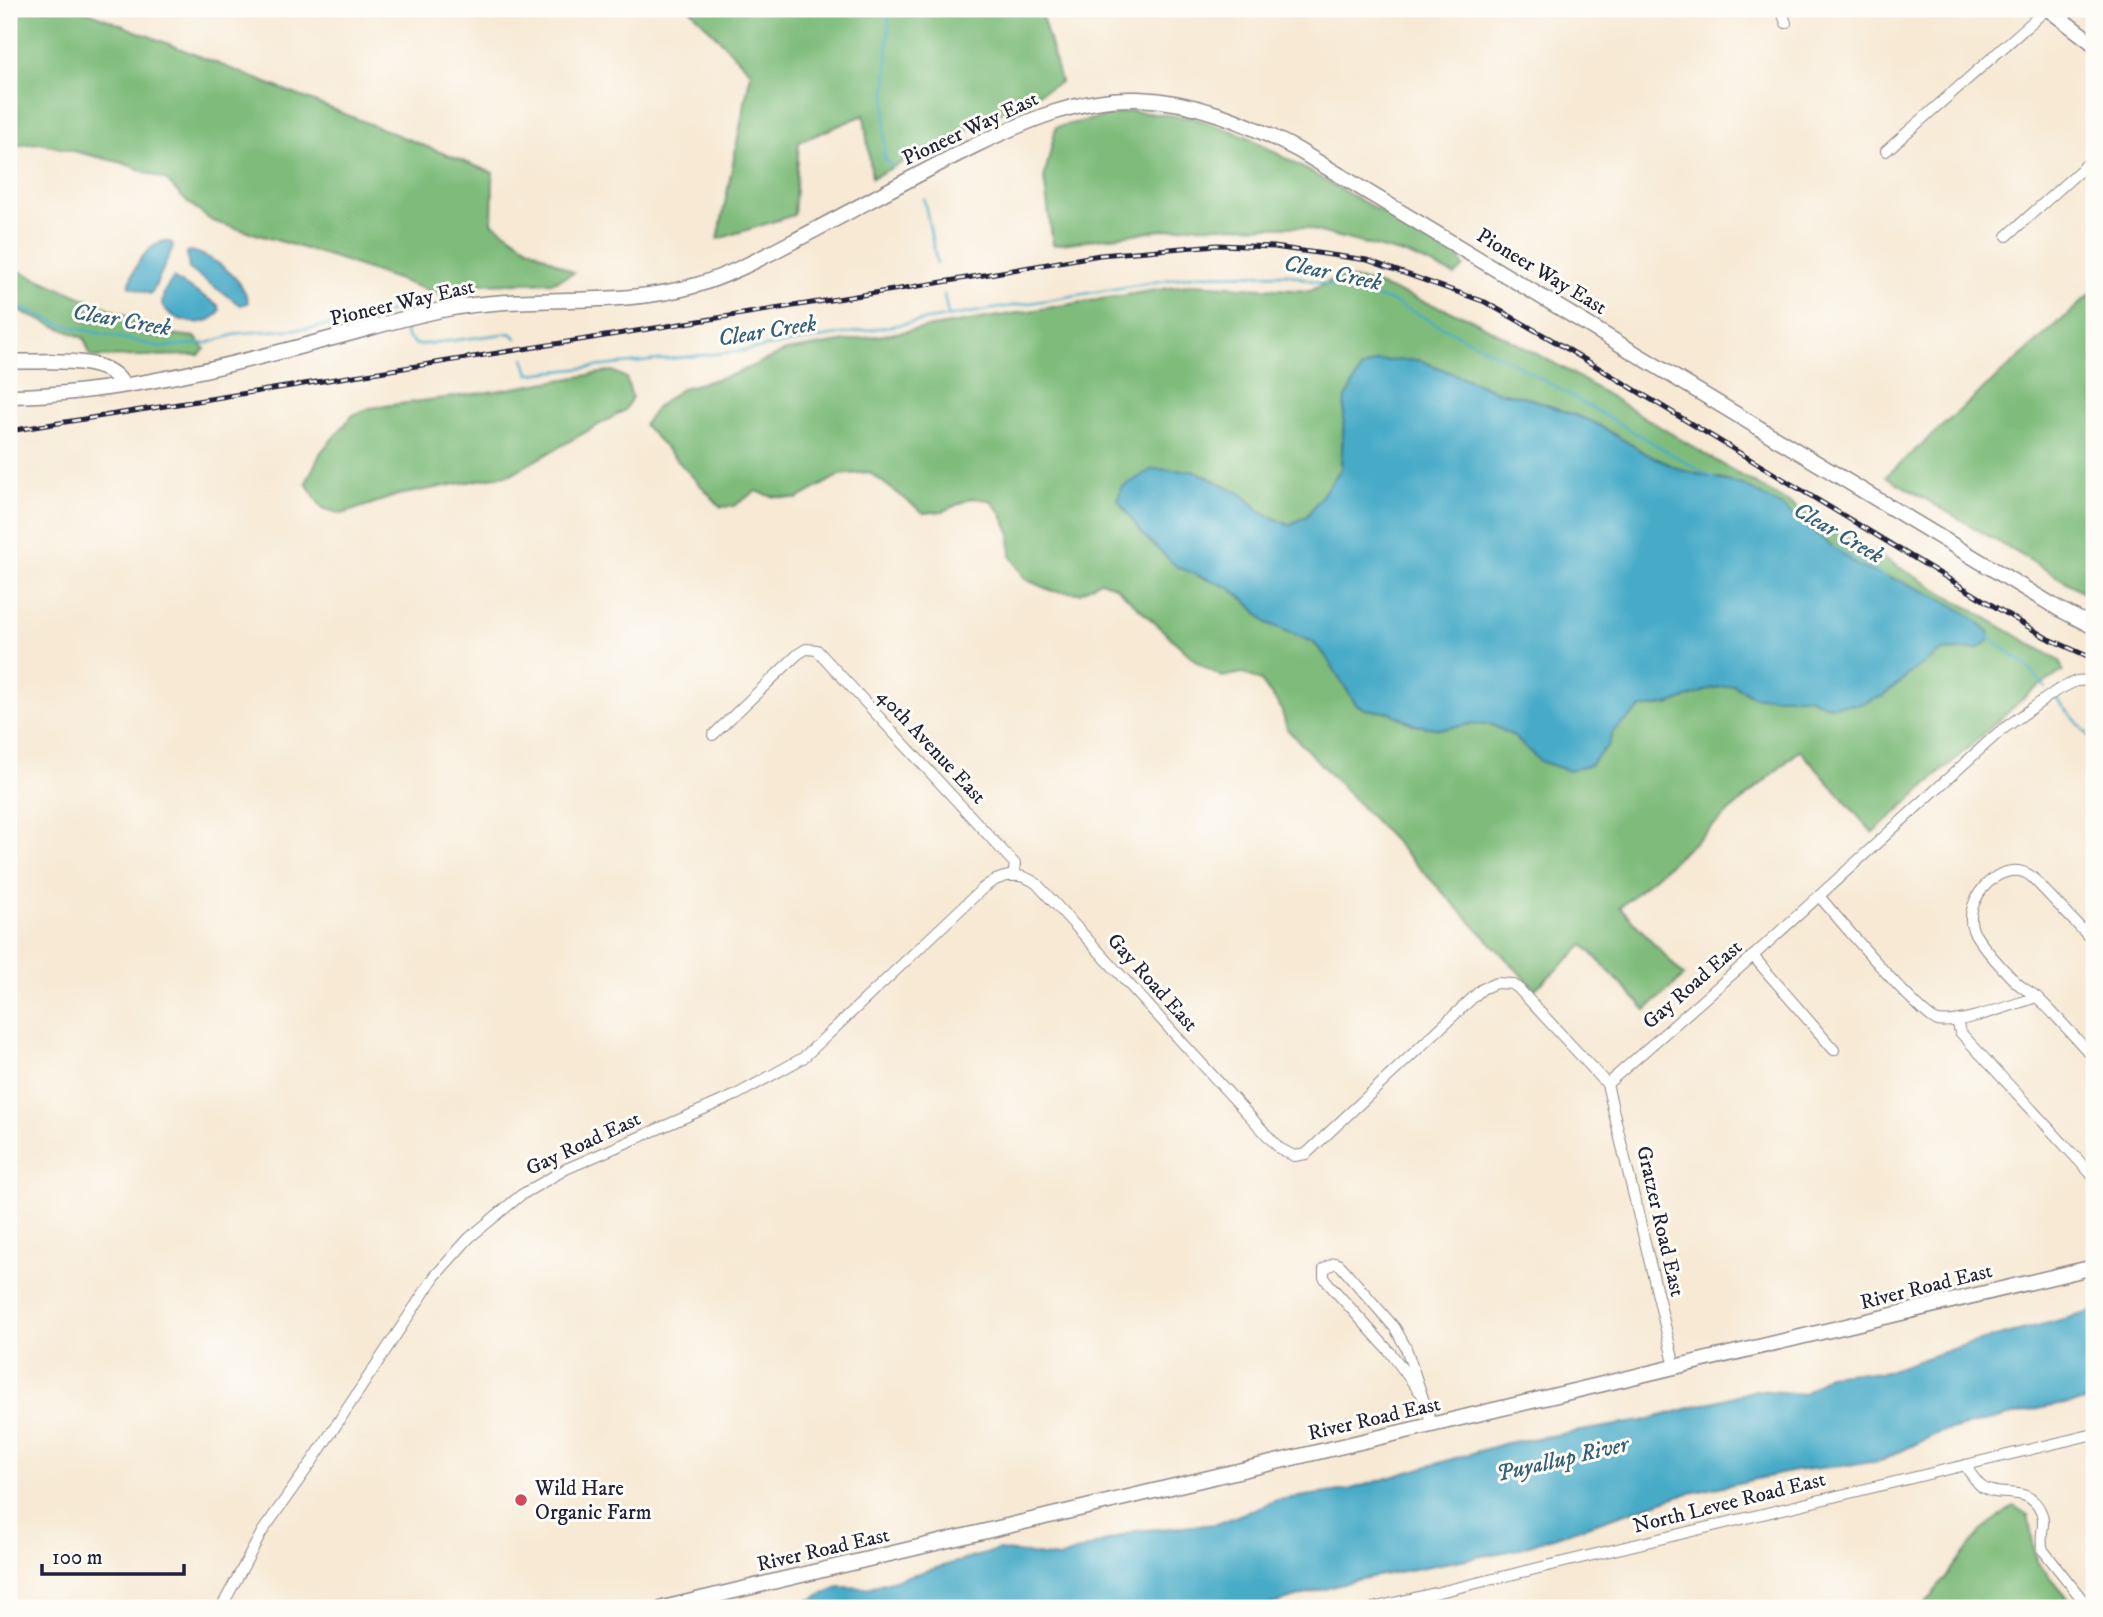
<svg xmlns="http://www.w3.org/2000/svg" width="2103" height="1617" font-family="'IM FELL DW Pica',serif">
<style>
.forest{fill:#7fbc7c;stroke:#506f5c;stroke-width:2;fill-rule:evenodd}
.water{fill:#47aac7;stroke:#346681;stroke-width:2}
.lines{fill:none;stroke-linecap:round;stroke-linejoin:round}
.stream{stroke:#47aac7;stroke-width:2.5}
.street-casing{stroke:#8c8688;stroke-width:12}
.secondary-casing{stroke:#8c8688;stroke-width:17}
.primary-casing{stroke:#8c8688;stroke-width:17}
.street{stroke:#fff;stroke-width:10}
.secondary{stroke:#fff;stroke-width:14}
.primary{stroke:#fff;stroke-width:14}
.rail-casing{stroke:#22223b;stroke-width:5}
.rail{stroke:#fdfcf7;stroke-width:2.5;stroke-dasharray:8;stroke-linecap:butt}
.poi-dot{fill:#d1495b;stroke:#fdfcf7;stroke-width:2.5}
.labels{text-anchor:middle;stroke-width:6;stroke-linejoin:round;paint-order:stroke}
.street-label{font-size:21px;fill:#22223b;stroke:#fdfcf7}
.poi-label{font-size:21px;fill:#22223b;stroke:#fdfcf7;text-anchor:start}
.water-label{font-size:23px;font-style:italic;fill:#335f7a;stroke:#fdfcf7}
</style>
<rect width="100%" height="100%" fill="#fdfcf7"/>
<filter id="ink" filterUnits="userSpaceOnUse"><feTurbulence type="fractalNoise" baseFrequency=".0143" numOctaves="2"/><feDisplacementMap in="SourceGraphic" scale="14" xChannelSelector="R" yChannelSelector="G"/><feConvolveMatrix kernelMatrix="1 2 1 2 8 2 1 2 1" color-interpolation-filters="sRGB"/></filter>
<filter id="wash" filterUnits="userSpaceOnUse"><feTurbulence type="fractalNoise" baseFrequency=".00686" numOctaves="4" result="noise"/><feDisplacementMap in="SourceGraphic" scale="28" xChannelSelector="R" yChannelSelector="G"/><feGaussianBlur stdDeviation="1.57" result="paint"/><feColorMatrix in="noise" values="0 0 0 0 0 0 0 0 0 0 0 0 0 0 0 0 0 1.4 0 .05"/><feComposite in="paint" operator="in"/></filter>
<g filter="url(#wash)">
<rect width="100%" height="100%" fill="#f7e9d4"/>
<g class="forest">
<path d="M9,9H81L493,173L492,223L525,245L574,273L554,282L474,284L439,294L333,257L212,221L184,199L166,180L123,163L40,143L9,146Z"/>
<path d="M690,9H1040L1061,82L872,178L864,115L799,142L794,215L718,239L751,72Z"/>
<path d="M1130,111L1194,118L1246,136L1458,255L1464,267L1455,275L1411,256L1301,227L1191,226L1053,245L1044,178L1056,127Z"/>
<path d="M9,267L170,334L195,337L205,349L199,355L91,357L84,338L9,307Z"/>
<path d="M1338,277L1370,282L1469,318L1565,369L1708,456L2060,661L2063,671L2029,693L1873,833L1800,750L1620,907L1684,976L1646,1010L1584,945L1535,989L1287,729L1281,708L1261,681L1243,673L1222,677L1198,663L1115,586L1100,581L1080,593L1052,591L1025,579L1011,556L1010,532L1000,511L990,500L972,498L943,511L924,513L869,472L840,475L797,499L770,496L756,491L734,506L721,507L644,425L658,406L683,388L735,374L786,351L1193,284L1310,291ZM1419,360L1499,392L1526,397L1593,422L1647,454L1681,470L1743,485L1782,507L1857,566L1871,574L1908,584L1976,649L1943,651L1910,673L1883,696L1829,706L1808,697H1755L1733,685L1710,689L1671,704L1641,708L1613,731L1608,745L1540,761L1512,735L1492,725L1471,724L1442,729L1415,725L1391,713L1365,709L1356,704L1325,655L1313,642L1267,623L1245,600L1228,587L1197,576L1242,494L1262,513L1289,525L1307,516L1341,469L1345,400Z"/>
<path d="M2094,291V598L1886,476Z"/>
<path d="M612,371L626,378L632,397L625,410L511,474L398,495L342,514L322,508L306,483L321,452L353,415L370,408L496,391Z"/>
<path d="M2014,1506L2028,1515L2036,1561L2076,1608H1922L1983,1529Z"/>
</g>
<g class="water">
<path d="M164,241L172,243L173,247L153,291L150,294L129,286C134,265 144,249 164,241Z"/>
<path d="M191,251C214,257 244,278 248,303L241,305L236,302L189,269L187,252Z"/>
<path d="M173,278L218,305L220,310C209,331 171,323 162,304L164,292Z"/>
<path d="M1419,360L1499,392L1526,397L1593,422L1647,454L1681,470L1743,485L1782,507L1857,566C1874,575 1892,577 1910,585C1937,596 1971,611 1990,634L1988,642L1976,649L1942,651L1910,673L1883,696L1860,704L1829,706L1808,697H1755L1733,685L1710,689L1671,704L1641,708L1613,731L1608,745L1590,765L1569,771L1540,761L1512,735L1492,725L1471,724L1442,729L1415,725L1391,713L1365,709L1356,704L1325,655L1313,642L1267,623L1245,600L1228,587L1177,567L1144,536L1118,500L1121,488L1153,469L1195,471L1242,494L1262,513L1289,525L1307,516L1341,469L1345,400L1361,369L1377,361Z"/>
<path d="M2094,1311V1400L2046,1407L1938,1433L1881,1461L1795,1471L1681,1495L1514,1550L1356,1580L1259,1608H792L839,1587L867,1588L998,1550L1059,1558L1135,1531L1217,1524L1277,1500L1348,1490L1506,1443L1642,1421L1756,1390L1804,1394L1828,1375L1854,1372L1882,1373L1961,1346Z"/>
</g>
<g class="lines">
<g class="stream">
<path d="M889,9L884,158L893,168"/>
<path d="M924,199L937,264"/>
<path d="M944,295L948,315"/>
<path d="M9,303L63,325L161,347L208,343L240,333L314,328L397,310L398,312"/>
<path d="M404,329L407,337L417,345L511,333L516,338"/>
<path d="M524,358L529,374L742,351L1197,275L1287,274L1391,301L1514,363L1715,479"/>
<path d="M1833,547L1888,579"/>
<path d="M1988,636L2028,667L2046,688"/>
<path d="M2057,699L2094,742"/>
</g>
</g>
</g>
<g filter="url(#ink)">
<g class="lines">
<defs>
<g id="street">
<path d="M1781,9L1786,23"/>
<path d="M1886,151L2047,9"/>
<path d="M2007,236L2094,158"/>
<path d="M713,735L798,654L806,649L817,650L1015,864L1013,876"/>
<path d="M1819,896C1836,916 1921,1017 1938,1021C1960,1025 2014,1004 2037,997"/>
<path d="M2094,942L2032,877C2003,854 1961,900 1973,930C1978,942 2011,979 2022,987C2027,991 2034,994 2039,999C2059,1018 2076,1039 2094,1058"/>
<path d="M1753,956L1834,1050"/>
<path d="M1957,1021L1960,1032L2094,1177"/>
<path d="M1607,1084L1675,1367"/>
<path d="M1419,1391L1390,1352L1328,1283L1324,1277V1269L1335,1263L1340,1265L1395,1328L1406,1348L1432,1425"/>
<path d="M1965,1465C1970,1473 1975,1481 1982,1487C2001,1500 2028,1483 2041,1512C2047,1524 2038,1536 2043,1550L2089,1608"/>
<path d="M221,1608L262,1532L313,1460L435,1276L469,1238L521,1195L566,1169L736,1095L803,1058L982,889C999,875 1019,870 1037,884L1279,1148L1294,1156L1306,1154L1482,989L1496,983L1512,984L1518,988L1607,1084L1753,956L1999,732L2056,691L2076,681L2094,680"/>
<path d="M1373,1608L2094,1434"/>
</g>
<g id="secondary">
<path d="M2048,9L2094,44"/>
<path d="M9,361C41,364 106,352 123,385"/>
<path d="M9,396C114,395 228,366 329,339C368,329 408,316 447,309C530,293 616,309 697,285C730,275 759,259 790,243C852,211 913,176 976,145C1026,121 1081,97 1138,99C1196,101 1247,123 1298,150L2059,609L2094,627"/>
</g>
<path id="primary" d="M663,1608L2094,1267"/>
</defs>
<use href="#street" class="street-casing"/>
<use href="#secondary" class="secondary-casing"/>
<use href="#primary" class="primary-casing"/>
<use href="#street" class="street"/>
<use href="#secondary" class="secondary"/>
<use href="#primary" class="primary"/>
<defs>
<path id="rail" d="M9,431L937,283L1100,255L1217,245L1274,247L1367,260L1485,302L1554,341L2045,637L2094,659"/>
</defs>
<use href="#rail" class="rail-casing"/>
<use href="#rail" class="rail"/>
</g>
</g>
<circle class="poi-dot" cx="521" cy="1500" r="7"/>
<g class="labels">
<g class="street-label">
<text transform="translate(970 128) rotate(-25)" y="7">Pioneer Way East</text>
<text transform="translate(1542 271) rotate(31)" y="7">Pioneer Way East</text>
<text transform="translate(402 302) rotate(-13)" y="7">Pioneer Way East</text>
<text transform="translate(932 746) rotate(47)" y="7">40th Avenue East</text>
<text transform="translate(1153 982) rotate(48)" y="7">Gay Road East</text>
<text transform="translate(1692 984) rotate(-41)" y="7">Gay Road East</text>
<text transform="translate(583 1143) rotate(-25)" y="7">Gay Road East</text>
<text transform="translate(1661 1221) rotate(77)" y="7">Gratzer Road East</text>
<text transform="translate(1926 1286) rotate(-14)" y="7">River Road East</text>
<text transform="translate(1374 1418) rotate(-13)" y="7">River Road East</text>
<text transform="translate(1729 1502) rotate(-14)" y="7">North Levee Road East</text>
<text transform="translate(823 1549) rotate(-13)" y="7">River Road East</text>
</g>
<g class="poi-label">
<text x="535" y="1495">Wild Hare<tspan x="535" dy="24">Organic Farm</tspan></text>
</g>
<g class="water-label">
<text transform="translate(1333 272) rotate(12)" y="8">Clear Creek</text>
<text transform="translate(122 319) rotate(10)" y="8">Clear Creek</text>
<text transform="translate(767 330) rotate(-9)" y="8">Clear Creek</text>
<text transform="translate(1839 532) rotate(30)" y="8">Clear Creek</text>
<text transform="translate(1562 1458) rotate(-13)" y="8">Puyallup River</text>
</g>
</g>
<rect width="2103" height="1617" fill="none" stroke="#fdfcf7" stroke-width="35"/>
<path d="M42 1564v10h142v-10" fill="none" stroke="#22223b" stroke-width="3.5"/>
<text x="52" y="1564" font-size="21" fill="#22223b" stroke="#fdfcf7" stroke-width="5" paint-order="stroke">100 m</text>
</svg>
